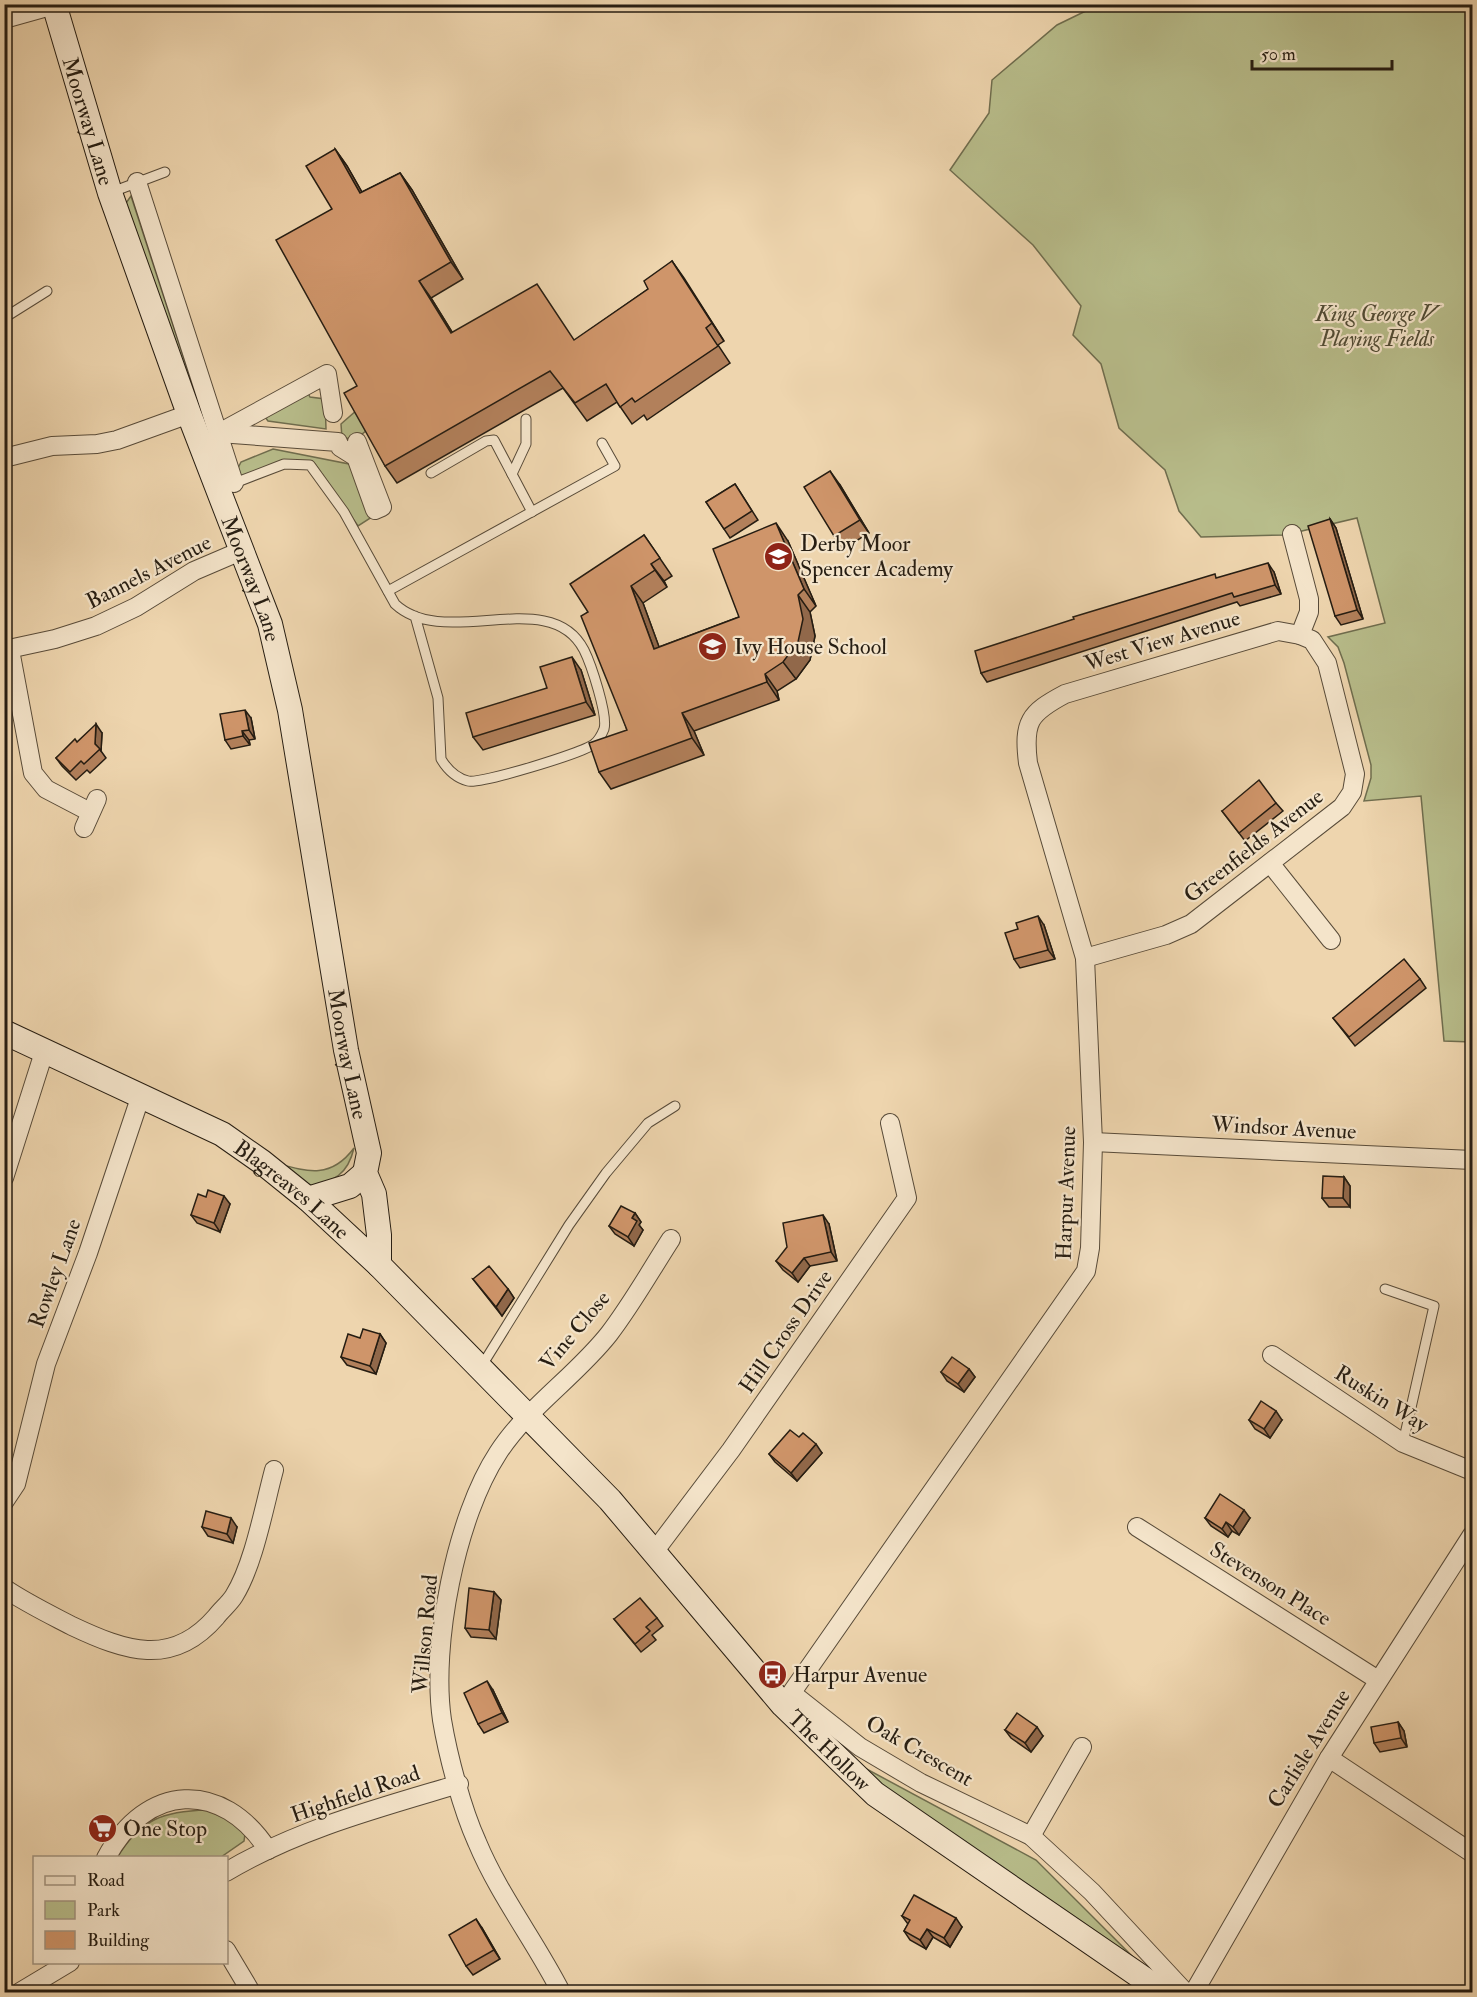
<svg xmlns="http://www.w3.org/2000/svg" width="1477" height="1997" font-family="'IM FELL Double Pica',serif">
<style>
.green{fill:#b8bd8b;stroke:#6f6d4e;stroke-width:1.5}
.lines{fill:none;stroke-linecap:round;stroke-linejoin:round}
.lane-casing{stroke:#584b39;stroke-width:11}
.street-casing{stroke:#584b39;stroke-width:20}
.secondary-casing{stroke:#261d12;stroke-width:26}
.lane{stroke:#f4e4ca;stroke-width:9}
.street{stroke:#f4e4ca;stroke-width:18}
.secondary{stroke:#f4e4ca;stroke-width:24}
.wall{fill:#b2805b;stroke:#261d12;stroke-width:1.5}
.shaded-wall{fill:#91684a;stroke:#261d12;stroke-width:1.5}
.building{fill:#cf956a;stroke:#261d12;stroke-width:1.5}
.labels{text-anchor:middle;stroke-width:4.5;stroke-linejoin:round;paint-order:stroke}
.street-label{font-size:22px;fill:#261d12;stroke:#f4e4ca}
.park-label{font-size:22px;font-style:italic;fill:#524d36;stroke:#f4e4ca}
.poi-label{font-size:22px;fill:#261d12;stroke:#f4e4ca;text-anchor:start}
</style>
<rect width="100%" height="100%" fill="#eed5ae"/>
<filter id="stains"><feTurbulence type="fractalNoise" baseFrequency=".00333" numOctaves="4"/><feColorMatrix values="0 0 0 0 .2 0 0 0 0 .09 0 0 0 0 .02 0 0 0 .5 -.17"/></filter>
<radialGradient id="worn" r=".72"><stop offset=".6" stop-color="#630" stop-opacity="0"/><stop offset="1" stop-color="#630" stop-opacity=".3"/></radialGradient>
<g class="green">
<path d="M1098,5H1472V1042L1444,1041L1421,796L1364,801L1371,778V765L1344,663L1338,647L1328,637L1385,623L1357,518L1285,535L1201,537L1179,511L1165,470L1119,428L1101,364L1073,335L1081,306L1033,245L950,170L989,113L992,80L1057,25Z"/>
<path d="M131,196L222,476L126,203Z"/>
<path d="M307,391L310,397L325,399L326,429L268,421L265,417Z"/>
<path d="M357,410L367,430L356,439L342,438L341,424Z"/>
<path d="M273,449L354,465L372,517L358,526L315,464C288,456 265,467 240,477L237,470L241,462Z"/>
<path d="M354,1148C348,1174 334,1182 309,1186L276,1163C308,1172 331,1179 354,1148Z"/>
<path d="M861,1766L1036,1860L1147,1971L886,1795Z"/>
<path d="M207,1810L229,1820L245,1834L244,1841L221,1857L117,1858C140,1819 164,1811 207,1810Z"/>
</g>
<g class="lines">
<defs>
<g id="lane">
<path d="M112,192L165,172"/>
<path d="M4,318L47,291"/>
<path d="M431,473L486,441L494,440L532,512"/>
<path d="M512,474L526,444V419"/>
<path d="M232,484L284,464L310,465L344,512L395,604C445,651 550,584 584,650C591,664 608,715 604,729C602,734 598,741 594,744C583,753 481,784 468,781C456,778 447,769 441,759L438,698L415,616"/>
<path d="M388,591L615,466L602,443"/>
<path d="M1385,1289L1434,1306L1403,1443"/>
<path d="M481,1367L569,1225L606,1173L648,1123L675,1106"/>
</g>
<g id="street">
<path d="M4,19L54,5"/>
<path d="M137,182L234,483"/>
<path d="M219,433L338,442L340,447L356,457L375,510L382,507L357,442"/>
<path d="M219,433L327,374L333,413"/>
<path d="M4,458L52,446L97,444L117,440L189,414"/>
<path d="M4,650L55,639L96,626L136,607L194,571L243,550"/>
<path d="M10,650L33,773L46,789L90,812"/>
<path d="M84,828L97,799"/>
<path d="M1270,863L1331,940"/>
<path d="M1085,958L1166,935L1191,924L1342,807L1352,792L1355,774L1327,663L1312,640L1300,635L1309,612V599L1292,534"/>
<path d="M1093,1142L1472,1160"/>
<path d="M4,1178L45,1049"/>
<path d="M1272,1355L1403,1443L1472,1471"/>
<path d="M4,1502L16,1484L46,1364L88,1253L141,1095"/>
<path d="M1137,1527L1378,1680"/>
<path d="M654,1552L731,1450L907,1198L890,1123"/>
<path d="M4,1588C26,1603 49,1614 72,1626C125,1651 172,1668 216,1617C221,1610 229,1604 234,1596C254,1564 264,1507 274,1470"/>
<path d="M793,1694L860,1747L921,1783L1031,1836L1092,1892L1185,1992"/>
<path d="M783,1705L1086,1271L1090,1248L1093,1142L1085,958L1028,763C1023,722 1029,713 1065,694L1278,631L1300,635"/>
<path d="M1329,1758L1472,1853"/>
<path d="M1031,1836L1082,1747"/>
<path d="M106,1858C146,1783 222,1779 268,1850"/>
<path d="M226,1872C298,1829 379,1808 459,1784"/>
<path d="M226,1950L251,1992"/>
<path d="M20,1992L70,1962"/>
<path d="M561,1992C535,1941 499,1895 477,1842C462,1809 448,1756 442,1720C431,1645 456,1517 498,1453C527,1408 576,1376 609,1334C632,1304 651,1270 671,1239"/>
<path d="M1194,1992L1329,1758L1472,1535"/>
</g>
<g id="secondary">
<path id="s1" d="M54,4L110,193L189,414L270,624L290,710L346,1050L369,1153L365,1173L374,1194L379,1235V1265"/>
<path id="s2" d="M4,1032L222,1134L262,1162L308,1199L379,1265L610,1500L783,1705L875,1794L1163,1992"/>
<path d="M308,1199L350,1186L365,1173"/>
</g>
</defs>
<use href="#lane" class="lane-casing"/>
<use href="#street" class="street-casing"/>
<use href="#secondary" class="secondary-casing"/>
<use href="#lane" class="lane"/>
<use href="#street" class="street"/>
<use href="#secondary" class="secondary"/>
</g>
<g class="wall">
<path d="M335,149L347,166L362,192L400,173L412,190L463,279L431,298L452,332L575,340L648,289L672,261L724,341L718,345L730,363L647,420L644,415L632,424L617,402L587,421L563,388L397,483L385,466L357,386L332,209Z"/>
<path d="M735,484L758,520L730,538L706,502Z"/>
<path d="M840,485L869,533L843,549L834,536Z"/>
<path d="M1330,519L1336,528L1363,619L1341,625L1335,616Z"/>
<path d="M644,535L672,576L664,581L667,587L643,603L659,647L739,617L788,541L816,606L810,612L815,636L810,660L796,679L777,691L779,700L694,731L704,755L611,789L599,772L627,730L588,612Z"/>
<path d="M1274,572L1281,594L1240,606L1237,602L987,682L981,673L1218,578Z"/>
<path d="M581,670L595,715L483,750L473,737L547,688Z"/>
<path d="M251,718L255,739L249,740L250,745L231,749L225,740Z"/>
<path d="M102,733L101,751L106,758L90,773L87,770L76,780L62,766L56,758L77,742Z"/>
<path d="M1276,803L1283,811L1245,841L1222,811Z"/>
<path d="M1044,925L1055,959L1020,968L1014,959Z"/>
<path d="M1420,979L1426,988L1355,1046L1333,1018Z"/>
<path d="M1344,1177L1350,1186V1207H1329L1322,1198Z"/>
<path d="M206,1197L230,1204L220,1232L197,1223L191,1215Z"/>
<path d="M635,1213L641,1222L639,1225L643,1230L634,1246L615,1234L609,1226Z"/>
<path d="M829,1224L837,1261L810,1266L798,1282L783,1270L776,1261Z"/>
<path d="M473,1279L508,1289L514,1298L502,1316Z"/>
<path d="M380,1334L386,1343L376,1374L347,1365L341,1357L360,1338Z"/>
<path d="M969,1369L975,1377L964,1392L947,1381L941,1372Z"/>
<path d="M1249,1420H1282L1270,1438L1255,1429Z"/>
<path d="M799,1437L822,1453L797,1481L775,1462L769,1454Z"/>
<path d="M1205,1518H1250L1239,1535L1232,1531L1228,1537L1211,1526Z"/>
<path d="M202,1527H237L233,1543L208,1536Z"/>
<path d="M494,1592L501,1600L496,1639L471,1637L465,1628Z"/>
<path d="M657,1618L663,1626L652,1635L656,1640L641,1652L614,1619Z"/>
<path d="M493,1690L508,1722L484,1733L478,1724Z"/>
<path d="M1398,1722L1404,1731L1407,1747L1380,1752L1374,1743Z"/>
<path d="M1005,1730L1043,1736L1031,1752L1011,1738Z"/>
<path d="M902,1916L962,1927L950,1947L933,1937L926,1949L910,1940L904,1931L908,1924Z"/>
<path d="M482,1928L500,1959L473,1975L466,1966Z"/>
</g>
<g class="shaded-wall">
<path d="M335,149L347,166L372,210L360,193Z"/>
<path d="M400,173L412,190L463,279L451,262Z"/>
<path d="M672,261L684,278L724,341L712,323Z"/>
<path d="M419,281L431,298L463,350L451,333Z"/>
<path d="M830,471L840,485L869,533L860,520Z"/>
<path d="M1330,519L1336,528L1363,619L1357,610Z"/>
<path d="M776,523L788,541L816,606L804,589Z"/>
<path d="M1268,563L1274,572L1281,594L1275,585Z"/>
<path d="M651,564L664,581L667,587L655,570Z"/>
<path d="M631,586L643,603L666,666L654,649Z"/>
<path d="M798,595L810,612L815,636L810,660L796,679L783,662Z"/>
<path d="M572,657L581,670L595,715L586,702Z"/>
<path d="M765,674L777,691L779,700L767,682Z"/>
<path d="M245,710L251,718L255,739L249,730Z"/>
<path d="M682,713L694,731L704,755L692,738Z"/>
<path d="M96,724L102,733L101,751L95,744Z"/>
<path d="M242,731L249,740L250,745L243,736Z"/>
<path d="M1038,916L1044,925L1055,959L1048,950Z"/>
<path d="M1344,1177L1350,1186V1207L1343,1198Z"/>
<path d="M224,1196L230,1204L220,1232L214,1223Z"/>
<path d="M635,1213L641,1222L639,1225L643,1230L634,1246L628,1237L632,1218Z"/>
<path d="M823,1215L829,1224L837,1261L831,1252Z"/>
<path d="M804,1258L810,1266L798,1282L792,1273Z"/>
<path d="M508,1289L514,1298L502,1316L496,1307Z"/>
<path d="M380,1334L386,1343L376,1374L370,1366Z"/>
<path d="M969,1369L975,1377L964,1392L958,1384Z"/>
<path d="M1276,1411L1282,1420L1270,1438L1264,1429Z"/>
<path d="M816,1444L822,1453L797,1481L791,1473Z"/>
<path d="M1244,1510L1250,1518L1239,1535L1233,1527Z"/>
<path d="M231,1518L237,1527L233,1543L227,1534Z"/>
<path d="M1226,1522L1232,1531L1228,1537L1222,1529Z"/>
<path d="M494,1592L501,1600L496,1639L489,1630Z"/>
<path d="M487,1681L493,1690L508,1722L502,1713Z"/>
<path d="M1398,1722L1404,1731L1407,1747L1401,1738Z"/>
<path d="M1037,1727L1043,1736L1031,1752L1025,1743Z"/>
<path d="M956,1918L962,1927L950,1947L944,1938Z"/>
<path d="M476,1919L482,1928L500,1959L494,1950Z"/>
<path d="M927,1929L933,1937L926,1949L920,1940Z"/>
</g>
<g class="building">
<path d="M335,149L360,193L400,173L451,262L419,281L451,333L537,284L574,340L648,289L644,281L672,261L712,323L706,328L718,346L635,402L632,398L620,407L606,384L575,403L550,371L385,466L344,393L357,386L276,240L332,209L306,166Z"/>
<path d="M830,471L860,520L834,536L804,487Z"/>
<path d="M735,484L752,511L724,529L706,502Z"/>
<path d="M1330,519L1357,610L1335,616L1308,526Z"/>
<path d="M776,523L804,589L798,595L803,619L798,642L783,662L765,674L767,682L682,713L692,738L599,772L589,743L627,730L581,616L588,612L570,584L644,535L660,558L651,564L655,570L631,586L654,649L739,617L713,549Z"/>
<path d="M1268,563L1275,585L1234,597L1232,593L981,673L975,651L1074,619L1073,617L1215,574L1216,578Z"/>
<path d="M572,657L586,702L473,737L466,713L547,688L540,667Z"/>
<path d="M245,710L249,730L242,731L243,736L225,740L220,714Z"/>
<path d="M96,724L95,744L100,749L84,764L81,761L70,772L56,758L75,739L77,742Z"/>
<path d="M1259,780L1276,803L1239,833L1222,811Z"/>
<path d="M1038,916L1048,950L1014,959L1005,933L1018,929L1016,923Z"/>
<path d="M1404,959L1420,979L1349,1037L1333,1018Z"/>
<path d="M1323,1176L1344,1177L1343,1198H1322Z"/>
<path d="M208,1190L224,1196L214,1223L191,1215L198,1194L206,1197Z"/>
<path d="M621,1206L635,1213L632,1218L637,1221L628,1237L609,1226Z"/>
<path d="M823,1215L831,1252L804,1258L792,1273L776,1261L787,1247L783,1223Z"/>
<path d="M489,1266L508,1289L496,1307L473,1279Z"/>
<path d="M363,1329L380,1334L370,1366L341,1357L348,1334L360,1338Z"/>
<path d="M952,1357L969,1369L958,1384L941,1372Z"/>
<path d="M1261,1401L1276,1411L1264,1429L1249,1420Z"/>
<path d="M790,1430L799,1437L803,1433L816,1444L791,1473L769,1454Z"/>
<path d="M1220,1494L1244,1510L1233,1527L1226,1522L1222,1529L1205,1518Z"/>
<path d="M206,1511L231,1518L227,1534L202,1527Z"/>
<path d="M469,1588L494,1592L489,1630L465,1628Z"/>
<path d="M640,1598L657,1618L646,1627L650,1631L635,1644L614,1619Z"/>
<path d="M487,1681L502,1713L478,1724L464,1693Z"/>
<path d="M1017,1713L1037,1727L1025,1743L1005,1730Z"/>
<path d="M1398,1722L1401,1738L1374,1743L1371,1727Z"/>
<path d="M914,1895L956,1918L944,1938L927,1929L920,1940L904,1931L910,1920L902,1916Z"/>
<path d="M476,1919L494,1950L466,1966L449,1935Z"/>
<path d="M867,1987L877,1992H864Z"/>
</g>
<defs>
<symbol id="school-disc" viewBox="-11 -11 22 22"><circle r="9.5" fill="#8f2418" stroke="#f4e4ca"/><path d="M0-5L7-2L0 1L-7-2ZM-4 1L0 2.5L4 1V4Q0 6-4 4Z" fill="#fff"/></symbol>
<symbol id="bus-disc" viewBox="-11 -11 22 22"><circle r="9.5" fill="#8f2418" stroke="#f4e4ca"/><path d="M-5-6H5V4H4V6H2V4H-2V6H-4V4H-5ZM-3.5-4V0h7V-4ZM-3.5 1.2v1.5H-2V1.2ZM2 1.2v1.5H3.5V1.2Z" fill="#fff"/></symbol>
<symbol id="supermarket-disc" viewBox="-11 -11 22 22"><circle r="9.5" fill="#8f2418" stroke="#f4e4ca"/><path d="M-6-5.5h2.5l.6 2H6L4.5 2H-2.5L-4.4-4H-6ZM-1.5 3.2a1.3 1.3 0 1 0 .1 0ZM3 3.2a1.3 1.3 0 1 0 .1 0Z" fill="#fff"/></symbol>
</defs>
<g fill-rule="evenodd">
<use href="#school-disc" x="762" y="540" width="33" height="33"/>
<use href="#school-disc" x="696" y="630" width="33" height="33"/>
<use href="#bus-disc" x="756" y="1658" width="33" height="33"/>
<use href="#supermarket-disc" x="86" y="1812" width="33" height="33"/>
</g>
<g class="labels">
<g class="street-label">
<text dy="8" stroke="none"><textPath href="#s1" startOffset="122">Moorway Lane</textPath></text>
<text transform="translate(148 571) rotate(-27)" y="8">Bannels Avenue</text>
<text dy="8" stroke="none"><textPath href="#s1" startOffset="608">Moorway Lane</textPath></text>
<text transform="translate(1162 640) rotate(-17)" y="8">West View Avenue</text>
<text transform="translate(1253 845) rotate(-38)" y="8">Greenfields Avenue</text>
<text dy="8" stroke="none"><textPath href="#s1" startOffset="1094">Moorway Lane</textPath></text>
<text transform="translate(1284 1127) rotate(3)" y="8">Windsor Avenue</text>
<text dy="8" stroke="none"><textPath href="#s2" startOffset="330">Blagreaves Lane</textPath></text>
<text transform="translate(1065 1193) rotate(-88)" y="8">Harpur Avenue</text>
<text transform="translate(54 1273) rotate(-70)" y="8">Rowley Lane</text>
<text transform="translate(574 1330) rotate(-50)" y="8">Vine Close</text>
<text transform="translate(785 1331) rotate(-55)" y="8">Hill Cross Drive</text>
<text transform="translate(1382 1398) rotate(32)" y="8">Ruskin Way</text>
<text transform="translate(1271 1583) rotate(32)" y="8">Stevenson Place</text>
<text transform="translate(424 1634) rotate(-85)" y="8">Willson Road</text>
<text transform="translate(1308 1748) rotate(-58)" y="8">Carlisle Avenue</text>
<text dy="8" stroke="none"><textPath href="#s2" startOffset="1108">The Hollow</textPath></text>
<text transform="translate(920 1750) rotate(30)" y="8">Oak Crescent</text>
<text transform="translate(355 1793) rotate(-19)" y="8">Highfield Road</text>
</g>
<g class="park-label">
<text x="1377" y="321">King George V<tspan x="1377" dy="25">Playing Fields</tspan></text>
</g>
<g class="poi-label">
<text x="800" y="551">Derby Moor<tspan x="800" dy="25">Spencer Academy</tspan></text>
<text x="734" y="654">Ivy House School</text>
<text x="793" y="1682">Harpur Avenue</text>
<text x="123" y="1836">One Stop</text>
</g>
</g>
<rect width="1477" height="1997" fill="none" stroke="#eed5ae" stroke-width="24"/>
<rect x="6" y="6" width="1465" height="1985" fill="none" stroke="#261d12" stroke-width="3"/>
<rect x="12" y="12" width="1453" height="1973" fill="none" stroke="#261d12" stroke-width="1.5"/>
<rect x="33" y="1856" width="195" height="108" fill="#f4e4ca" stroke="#a29480" stroke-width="1.5"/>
<rect x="45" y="1876" width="30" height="9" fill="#f4e4ca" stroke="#a29480" stroke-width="1.5"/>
<text x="87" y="1886" font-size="18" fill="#261d12">Road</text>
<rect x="45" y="1901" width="30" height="18" fill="#b8bd8b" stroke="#a29480" stroke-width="1.5"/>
<text x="87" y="1916" font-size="18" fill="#261d12">Park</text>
<rect x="45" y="1931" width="30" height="18" fill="#cf956a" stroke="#a29480" stroke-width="1.5"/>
<text x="87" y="1946" font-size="18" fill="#261d12">Building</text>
<path d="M1252 60v9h140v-9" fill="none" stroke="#261d12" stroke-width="3"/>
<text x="1261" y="60" font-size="18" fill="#261d12" stroke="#f4e4ca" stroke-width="4.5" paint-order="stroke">50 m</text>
<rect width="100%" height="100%" filter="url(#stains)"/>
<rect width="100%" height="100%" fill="url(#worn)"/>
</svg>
